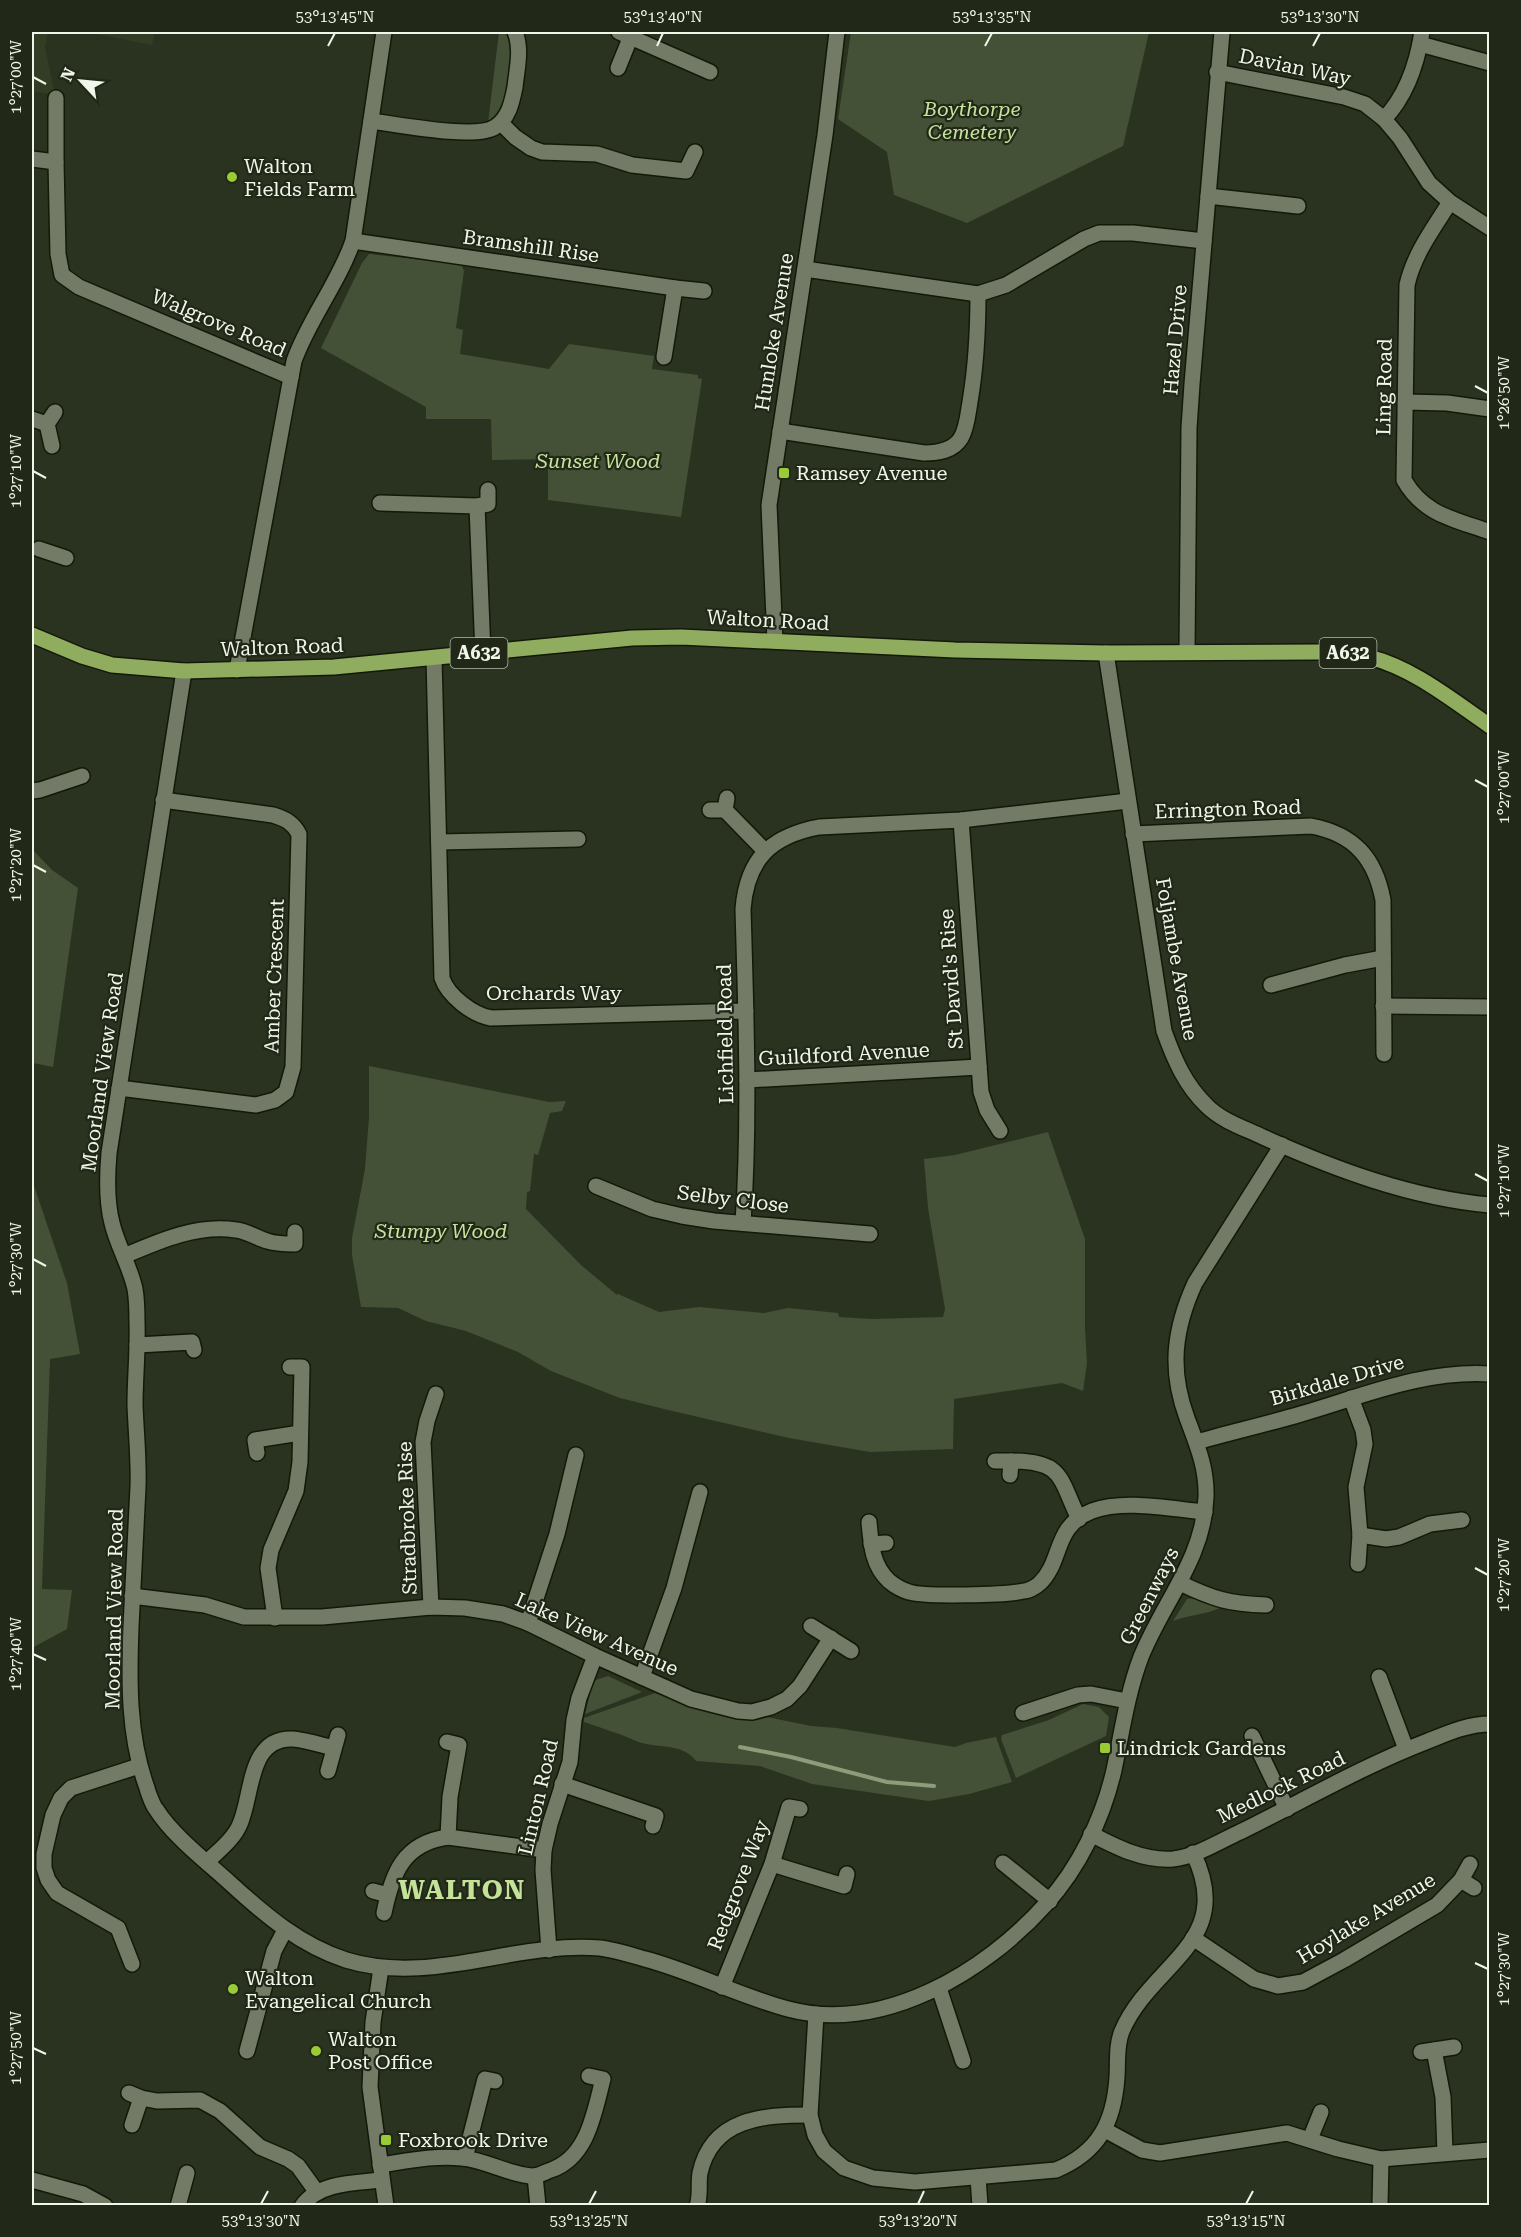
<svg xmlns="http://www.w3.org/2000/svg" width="1521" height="2237" font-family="'Roboto Serif',serif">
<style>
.built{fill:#333d25}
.green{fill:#455136}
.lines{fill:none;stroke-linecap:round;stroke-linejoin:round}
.stream{stroke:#8e9c7a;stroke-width:4}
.minor-casing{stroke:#131909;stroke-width:18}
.major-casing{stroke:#131909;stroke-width:18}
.minor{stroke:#737b67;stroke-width:15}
.major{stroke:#8fac5f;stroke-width:15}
.ticks{fill:none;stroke:#f1f6eb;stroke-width:2}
.poi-dot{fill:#99cb36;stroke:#212817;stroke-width:2}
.labels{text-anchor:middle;stroke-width:4.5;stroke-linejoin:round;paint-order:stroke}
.shield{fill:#212817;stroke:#b3b8ab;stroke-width:1.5}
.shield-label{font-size:18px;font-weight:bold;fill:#f1f6eb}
.street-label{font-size:20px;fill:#f1f6eb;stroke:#212817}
.park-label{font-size:20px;font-style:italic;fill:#c6e49d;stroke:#212817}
.poi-label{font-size:20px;fill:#f1f6eb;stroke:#212817;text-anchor:start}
.district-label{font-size:26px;font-weight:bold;letter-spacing:1.5px;fill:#c4e29a;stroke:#212817}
.neatline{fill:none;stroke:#f1f6eb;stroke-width:2}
.ticks-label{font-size:15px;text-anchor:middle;fill:#f1f6eb}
</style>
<rect width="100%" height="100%" fill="#2a3220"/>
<g class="built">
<path d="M32,32H48L45,47L55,95L32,91Z"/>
<path d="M87,32H155L152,45Z"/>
</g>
<g class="green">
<path d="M499,32H505L514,48L506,106L499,116L488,123Z"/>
<path d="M851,32H1149L1123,146L967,223L894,195L887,152L838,119Z"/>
<path d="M369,254L461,264L464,271L456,328L463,330L460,354L549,369L569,344L654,356L652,369L698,375V378L702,379L681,517L548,500V459L492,460L491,419H426V407L321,348L362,263Z"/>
<path d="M32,849L52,870L78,888L53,1067L33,1063L32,1078Z"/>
<path d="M369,1066L549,1102L566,1101L562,1111L550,1113L538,1155L534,1154L530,1191L527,1192L526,1209L581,1265L617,1295L618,1294L659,1312L699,1307L764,1313L788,1308L838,1313L839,1317L872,1319L943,1317L945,1309L928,1208L924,1159L955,1155L1048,1132L1085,1239V1328L1087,1363L1083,1391L1062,1383L954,1399L953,1449L870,1452L789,1438L664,1409L620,1398L551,1371L518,1352L466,1331L426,1321L398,1308L361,1307L352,1255V1238L365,1169L369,1117Z"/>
<path d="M32,1180L67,1283L80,1354L50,1359L42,1589L72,1590L67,1629L32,1648Z"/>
<path d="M1195,1598L1220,1608C1204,1615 1188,1615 1173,1621L1187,1599Z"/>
<path d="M608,1676L642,1692L585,1714L593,1683L596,1680Z"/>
<path d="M655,1693L700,1710L730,1718L756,1720L767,1717L811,1726L837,1728L955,1747L966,1743L996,1737L1012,1782L969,1794L929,1801L812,1784L760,1766L696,1761C681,1741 655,1750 634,1740C618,1733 601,1728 584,1722V1718Z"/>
<path d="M1083,1704L1099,1707L1109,1717L1106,1736L1016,1778L1001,1739L1002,1735L1049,1720Z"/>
</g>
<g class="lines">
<path class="stream" d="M740,1747L791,1757L887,1782L934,1786"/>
<defs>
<g id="minor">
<path d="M619,32L710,72"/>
<path d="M1420,44L1490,63"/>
<path d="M618,68L631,36"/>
<path d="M1217,72L1344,97L1365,104L1384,119L1400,138L1429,183L1450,202L1490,228"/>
<path d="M56,98V162"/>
<path d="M1384,119C1407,95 1417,64 1422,32"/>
<path d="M371,121C396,124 476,140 495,127C509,118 512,102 515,87C517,68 522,49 515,32"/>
<path d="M501,123L515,137L531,148L542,152L597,154L632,165L686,171L695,152"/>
<path d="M32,159L56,162L58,254L62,275L79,287L291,377"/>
<path d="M1208,196L1298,206"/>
<path d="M1450,202C1433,229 1414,254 1407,285L1404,480C1424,515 1454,519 1490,532"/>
<path d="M353,241L675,288L704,291"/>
<path d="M805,269L978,294L1006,285L1084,239L1099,233H1133L1204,241"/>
<path d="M664,357L675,288"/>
<path d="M1405,402L1447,403L1490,409"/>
<path d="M32,419L47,424"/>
<path d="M780,431L924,453C938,453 953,451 961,438C967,428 968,413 970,402C976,366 978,331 978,294"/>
<path d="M52,446L47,424L55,412"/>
<path d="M380,503L477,506L488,504V490"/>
<path d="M477,506L483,653"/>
<path d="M39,549L66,558"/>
<path d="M775,641L769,505L825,135L837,32"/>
<path d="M1187,652L1189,428L1192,384L1222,32"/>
<path d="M1106,653L1164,1031C1174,1059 1185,1085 1207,1106C1222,1121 1244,1128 1263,1137C1334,1169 1411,1198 1490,1205"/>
<path d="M434,658L442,978C448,996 473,1015 491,1018L746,1011"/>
<path d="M237,670L294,361C309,319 338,284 353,241L384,32"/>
<path d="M184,671L109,1153C107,1176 106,1200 112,1223C117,1245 130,1266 135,1289C137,1300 137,1312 137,1323C138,1351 135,1378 135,1405C136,1432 139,1459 138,1487C136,1533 133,1580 131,1626C129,1680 128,1736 147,1788C148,1792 153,1806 156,1809C172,1835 207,1862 230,1883C265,1915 300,1945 346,1960C431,1986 514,1941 600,1948C615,1950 631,1955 645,1959C694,1972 739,1996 788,2009C883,2034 985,1972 1046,1904C1079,1868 1103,1818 1114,1770C1122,1732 1127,1694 1141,1657C1163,1602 1204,1558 1206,1497C1207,1468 1197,1445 1187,1418C1169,1370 1174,1329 1195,1283L1282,1145"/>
<path d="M32,791L40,790L82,776"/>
<path d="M710,810H725L727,798"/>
<path d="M725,810L765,851"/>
<path d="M961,820L981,1092L987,1110L1000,1131"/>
<path d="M1133,834L1311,826C1354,834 1375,858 1383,900L1384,1054"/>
<path d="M439,842L578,839"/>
<path d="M1271,985L1345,965L1383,958"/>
<path d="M1383,1006L1490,1007"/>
<path d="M747,1080L979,1067"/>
<path d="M119,1088L256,1105L275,1100L286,1092L293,1067L299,834C293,823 286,819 273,815L163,800"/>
<path d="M596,1186L652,1209L682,1216L714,1221L870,1234"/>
<path d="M743,1223C750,1119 746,1014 743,909C747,859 771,836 819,827L961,820L1128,801"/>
<path d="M124,1256C159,1241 197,1224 236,1230C247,1231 257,1238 267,1241C276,1244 286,1244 295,1244V1232"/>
<path d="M137,1345L192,1342L194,1350"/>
<path d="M1351,1398L1363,1430L1365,1444L1356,1487L1360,1535L1358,1564"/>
<path d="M1197,1442C1232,1432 1267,1424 1301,1414C1363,1396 1423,1370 1490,1374"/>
<path d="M257,1453L255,1440L300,1433"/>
<path d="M995,1461H1011"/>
<path d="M1010,1475L1011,1461C1064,1461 1059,1478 1079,1519"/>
<path d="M869,1522C871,1544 872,1565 889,1581C895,1586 902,1590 909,1592C924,1597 1007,1595 1024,1591C1028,1591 1036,1587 1040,1583C1063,1561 1053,1526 1092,1511C1124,1499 1171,1509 1205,1512"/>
<path d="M1360,1535L1386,1539L1399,1537L1430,1524L1462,1520"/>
<path d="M871,1544L886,1543"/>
<path d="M1180,1583C1213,1599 1229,1604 1266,1605"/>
<path d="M132,1596L205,1605L244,1617H322L431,1607L465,1608L503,1614L528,1623L595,1656L691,1699L738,1711L752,1712L771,1707L787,1699L800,1686L831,1638"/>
<path d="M431,1607L423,1442L427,1421L436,1394"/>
<path d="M275,1618L268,1568L271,1550L296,1491L300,1462L302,1367H290"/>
<path d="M528,1623L557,1534L576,1455"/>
<path d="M811,1626L851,1651"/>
<path d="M642,1677L674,1588L700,1492"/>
<path d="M1379,1677L1406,1749"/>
<path d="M1023,1713L1078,1695L1091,1694L1127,1701"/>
<path d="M1252,1736L1287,1809"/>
<path d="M447,1742L459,1745L450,1797L448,1837"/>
<path d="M328,1771L338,1735"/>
<path d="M562,1784L656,1816L653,1826"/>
<path d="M1091,1834C1116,1847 1143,1861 1173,1859C1195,1857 1220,1841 1240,1832C1303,1801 1363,1766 1428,1741C1448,1733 1468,1724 1490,1724"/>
<path d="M207,1862C218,1851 234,1839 240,1824C253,1794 248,1737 293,1739C306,1740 321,1745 334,1748"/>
<path d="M1003,1863L1050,1901"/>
<path d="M772,1864L844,1886L847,1874"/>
<path d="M1461,1880L1474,1888"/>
<path d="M373,1891L388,1895"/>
<path d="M384,1913C392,1874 403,1843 448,1837L544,1850"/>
<path d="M1193,1938L1254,1979L1278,1986L1303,1982L1344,1960L1437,1905L1461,1880L1470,1864"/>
<path d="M549,1950L543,1870L544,1850L550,1824L570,1762L574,1720L579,1698L595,1656"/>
<path d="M132,1964L118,1928L57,1893L48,1880L44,1868V1854L53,1815L61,1798L71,1788L139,1766"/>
<path d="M381,1968L373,2022L370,2087L386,2206"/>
<path d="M722,1987L772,1864L789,1807L800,1809"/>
<path d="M939,1988L963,2061"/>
<path d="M816,2014L810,2115L815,2135L824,2151L844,2168L873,2178L915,2182L1056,2170C1099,2152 1114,2122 1117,2077C1118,2062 1116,2045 1122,2031C1151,1963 1237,1942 1193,1853"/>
<path d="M1434,2050L1443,2097L1445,2153"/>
<path d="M247,2051L274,1951L285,1930"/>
<path d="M1421,2052L1454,2047"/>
<path d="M129,2093L141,2098L157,2101L200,2100L220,2111L260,2147L288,2159L298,2166L316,2191"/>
<path d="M132,2125L141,2098"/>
<path d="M1105,2130L1142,2150L1160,2153L1287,2133L1338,2149L1381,2159L1490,2150"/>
<path d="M1310,2139L1321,2112"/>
<path d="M465,2158L485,2079L495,2081"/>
<path d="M380,2165C407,2161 435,2155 462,2158C486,2160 509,2175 533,2176C539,2176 545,2172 551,2170C588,2157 594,2113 603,2079L589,2076"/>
<path d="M535,2176L538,2206"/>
<path d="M978,2177L980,2206"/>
<path d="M32,2180L83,2194L105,2206"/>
<path d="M178,2206L187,2173"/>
<path d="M302,2206C319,2182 355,2183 382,2180"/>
<path d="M697,2206C701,2195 698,2184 700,2173C712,2118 763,2115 810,2115"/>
<path d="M1380,2206L1381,2159"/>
</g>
<path id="major" d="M32,635L82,656L112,665L184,671L334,667L632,638L681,637L955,650L1106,653L1318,652C1335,652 1352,653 1369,657C1413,668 1452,700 1490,726"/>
</defs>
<use href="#minor" class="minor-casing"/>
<use href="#major" class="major-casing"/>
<use href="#minor" class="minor"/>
<use href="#major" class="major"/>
</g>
<path class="ticks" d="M328,46L335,33M657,46L663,33M985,46L992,33M1313,46L1320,33M33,77L46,84M1475,386L1488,393M33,471L46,478M1475,780L1488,787M33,865L46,872M1475,1174L1488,1181M33,1259L46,1266M1475,1568L1488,1575M33,1654L46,1660M1475,1963L1488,1969M33,2048L46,2054M261,2204L268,2191M589,2204L596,2191M918,2204L924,2191M1246,2204L1253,2191"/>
<g class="poi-dot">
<circle cx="232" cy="177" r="6"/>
<rect x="778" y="467" width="12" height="12" rx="3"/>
<rect x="1099" y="1742" width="12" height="12" rx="3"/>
<circle cx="233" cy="1989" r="6"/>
<circle cx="316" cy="2051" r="6"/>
<rect x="380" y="2134" width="12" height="12" rx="3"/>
</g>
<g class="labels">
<g class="shield">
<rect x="450.5" y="638" width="57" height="30" rx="4.5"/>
<rect x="1319.5" y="638" width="57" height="30" rx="4.5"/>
</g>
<g class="shield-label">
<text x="479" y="659">A632</text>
<text x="1348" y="659">A632</text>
</g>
<g class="street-label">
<text transform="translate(1295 67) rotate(12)" y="7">Davian Way</text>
<text transform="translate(531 246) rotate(8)" y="7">Bramshill Rise</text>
<text transform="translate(219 323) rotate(23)" y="7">Walgrove Road</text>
<text transform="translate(774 332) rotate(-81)" y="7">Hunloke Avenue</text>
<text transform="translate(1175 340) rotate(-85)" y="7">Hazel Drive</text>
<text transform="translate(1384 387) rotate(-89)" y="7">Ling Road</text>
<text transform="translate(768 620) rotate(3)" y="7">Walton Road</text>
<text transform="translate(282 647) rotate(-2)" y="7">Walton Road</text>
<text transform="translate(1228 809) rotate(-2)" y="7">Errington Road</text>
<text transform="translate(1177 959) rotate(80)" y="7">Foljambe Avenue</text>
<text transform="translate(274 976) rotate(-88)" y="7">Amber Crescent</text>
<text transform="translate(951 979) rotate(-94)" y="7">St David's Rise</text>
<text x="554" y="1000">Orchards Way</text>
<text transform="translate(725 1034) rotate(-91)" y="7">Lichfield Road</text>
<text transform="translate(844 1054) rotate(-3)" y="7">Guildford Avenue</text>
<text transform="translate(102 1072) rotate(-82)" y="7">Moorland View Road</text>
<text transform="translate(733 1199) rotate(7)" y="7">Selby Close</text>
<text transform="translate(1337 1380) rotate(-16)" y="7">Birkdale Drive</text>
<text transform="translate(407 1518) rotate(-92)" y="7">Stradbroke Rise</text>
<text transform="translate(1149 1596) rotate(-63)" y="7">Greenways</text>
<text transform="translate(114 1609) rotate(-89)" y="7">Moorland View Road</text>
<text transform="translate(597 1634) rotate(24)" y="7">Lake View Avenue</text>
<text transform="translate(1281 1787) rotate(-26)" y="7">Medlock Road</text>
<text transform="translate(538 1797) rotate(-77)" y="7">Linton Road</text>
<text transform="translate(738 1885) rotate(-69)" y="7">Redgrove Way</text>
<text transform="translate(1366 1918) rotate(-31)" y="7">Hoylake Avenue</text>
</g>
<g class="park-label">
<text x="972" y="116">Boythorpe<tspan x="972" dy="23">Cemetery</tspan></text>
<text x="598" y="468">Sunset Wood</text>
<text x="441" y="1238">Stumpy Wood</text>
</g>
<g class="poi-label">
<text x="244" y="173">Walton<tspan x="244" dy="23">Fields Farm</tspan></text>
<text x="796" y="480">Ramsey Avenue</text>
<text x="1117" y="1755">Lindrick Gardens</text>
<text x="245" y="1985">Walton<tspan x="245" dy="23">Evangelical Church</tspan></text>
<text x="328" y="2046">Walton<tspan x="328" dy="23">Post Office</tspan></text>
<text x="398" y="2147">Foxbrook Drive</text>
</g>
<g class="district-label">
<text x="462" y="1899">WALTON</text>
</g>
</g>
<rect width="1521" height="2237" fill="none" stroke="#212817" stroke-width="66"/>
<g transform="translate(81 81) rotate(296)" stroke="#212817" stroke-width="4.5" paint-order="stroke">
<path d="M0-4.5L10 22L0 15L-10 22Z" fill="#f1f6eb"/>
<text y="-9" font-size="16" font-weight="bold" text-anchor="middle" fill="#f1f6eb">N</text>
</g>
<rect x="33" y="33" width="1455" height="2171" class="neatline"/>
<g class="ticks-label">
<text x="335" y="22">53°13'45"N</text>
<text x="663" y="22">53°13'40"N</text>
<text x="992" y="22">53°13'35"N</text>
<text x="1320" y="22">53°13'30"N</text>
<text transform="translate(16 77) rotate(-90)" y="5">1°27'00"W</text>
<text transform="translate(1504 393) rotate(-90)" y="5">1°26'50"W</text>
<text transform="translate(16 471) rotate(-90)" y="5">1°27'10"W</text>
<text transform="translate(1504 787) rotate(-90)" y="5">1°27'00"W</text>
<text transform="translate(16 865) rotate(-90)" y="5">1°27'20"W</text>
<text transform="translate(1504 1181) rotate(-90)" y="5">1°27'10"W</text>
<text transform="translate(16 1259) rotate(-90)" y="5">1°27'30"W</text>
<text transform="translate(1504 1575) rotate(-90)" y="5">1°27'20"W</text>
<text transform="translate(16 1654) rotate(-90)" y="5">1°27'40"W</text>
<text transform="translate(1504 1969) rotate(-90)" y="5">1°27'30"W</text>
<text transform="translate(16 2048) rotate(-90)" y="5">1°27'50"W</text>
<text x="261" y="2226">53°13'30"N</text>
<text x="589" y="2226">53°13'25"N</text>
<text x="918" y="2226">53°13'20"N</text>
<text x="1246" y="2226">53°13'15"N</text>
</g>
</svg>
